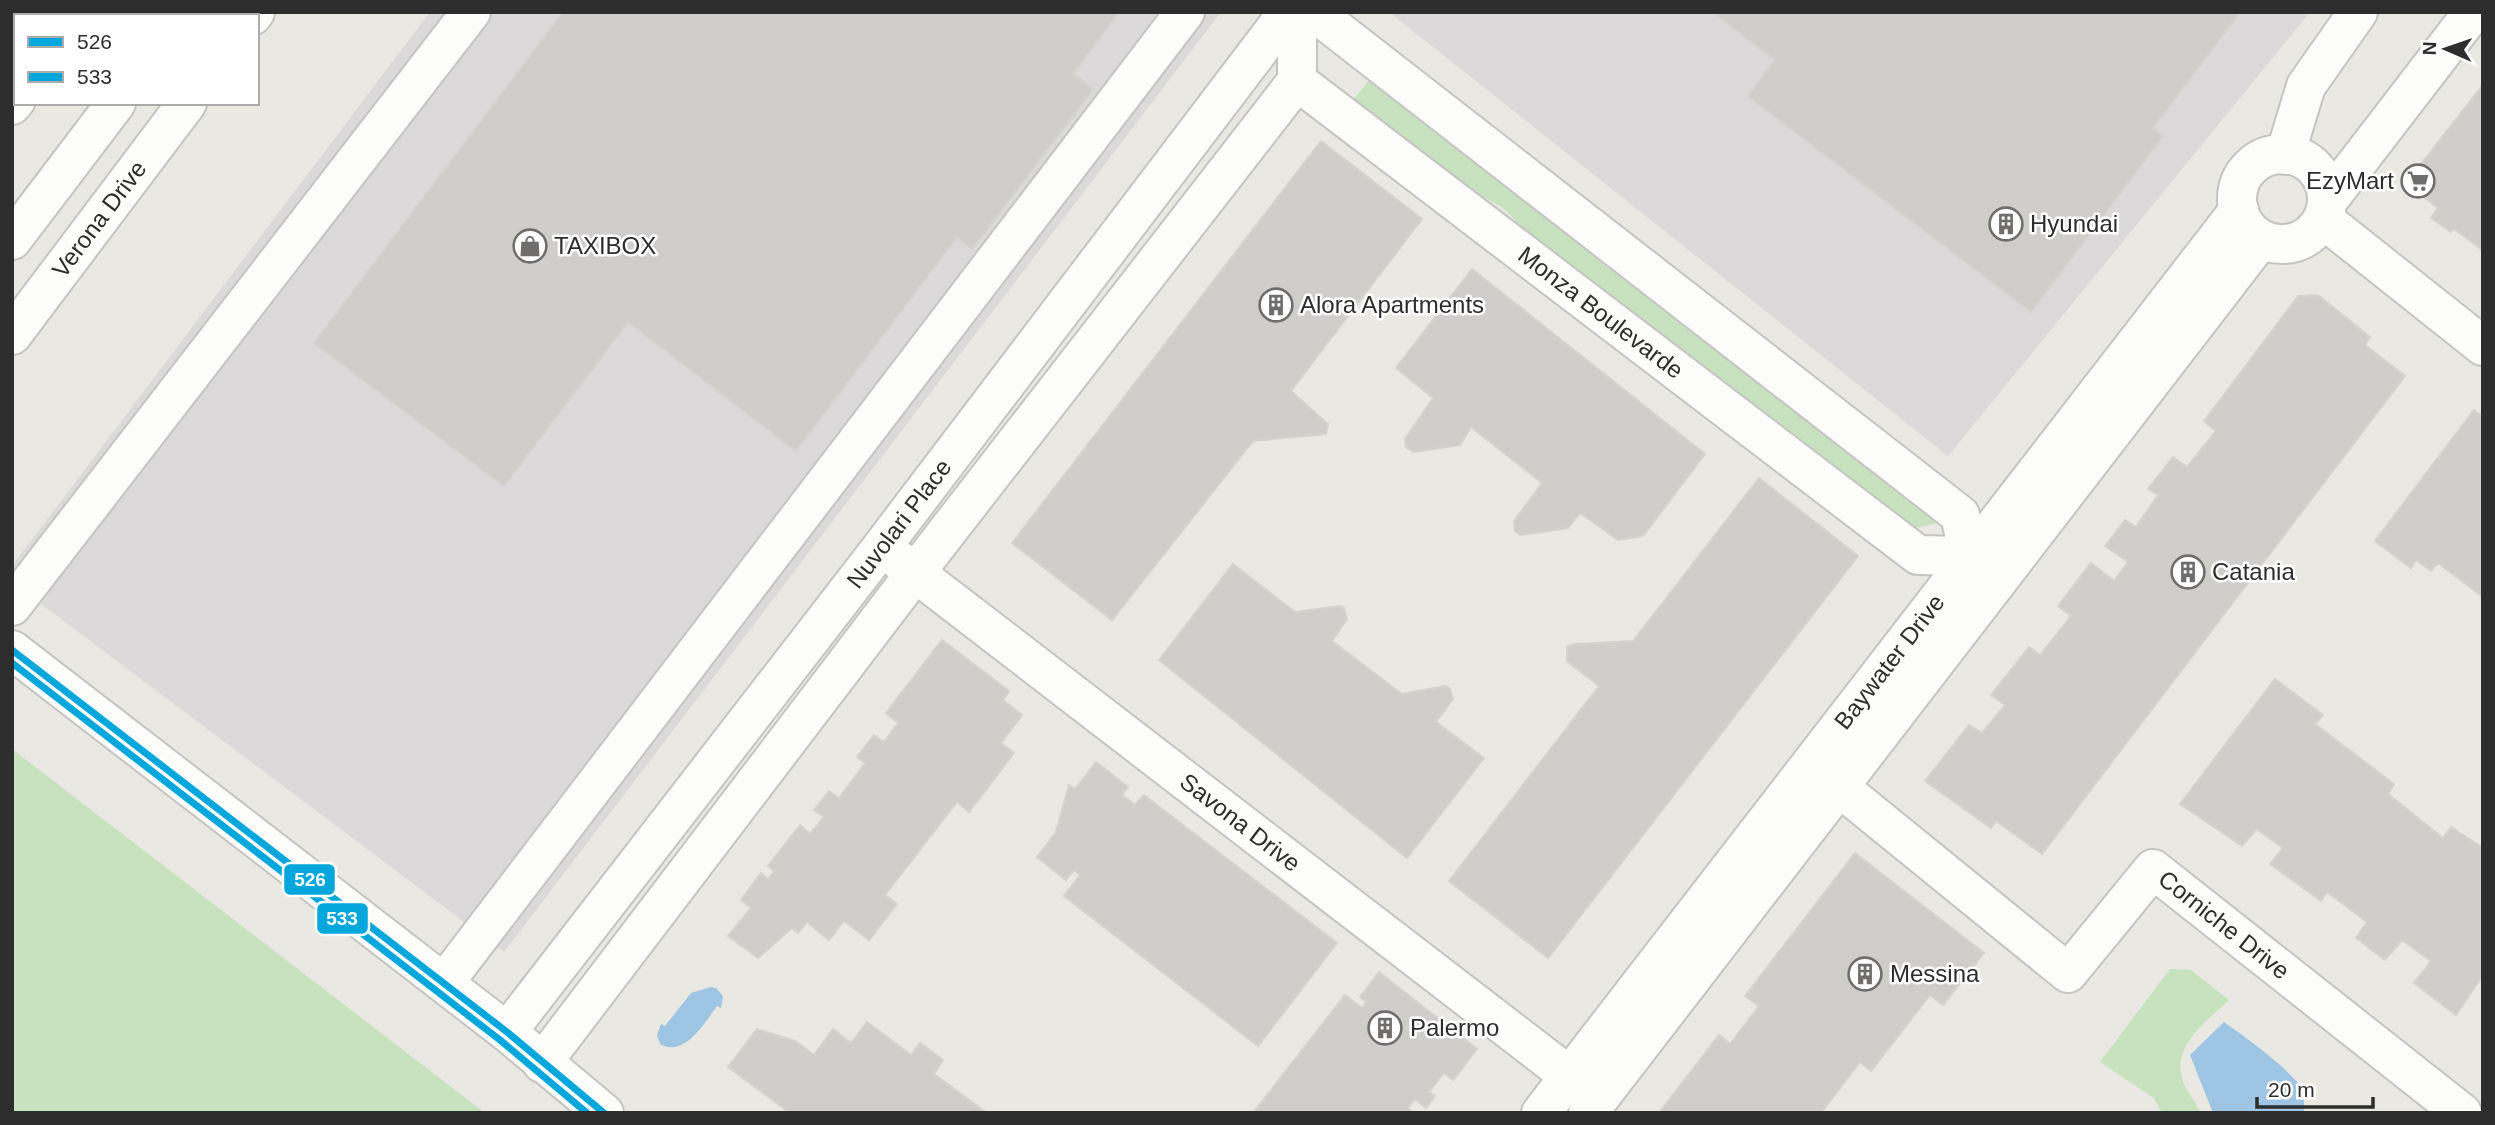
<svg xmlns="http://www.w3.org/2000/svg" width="2495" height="1125" font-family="Helvetica,sans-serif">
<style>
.industrial{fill:#dbd9da}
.green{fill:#c8e2bf}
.water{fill:#9ec6e4}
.building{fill:#cfceca;stroke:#d5d3cf;stroke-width:2}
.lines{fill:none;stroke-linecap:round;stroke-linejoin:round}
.minor-casing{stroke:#c4c4c3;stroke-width:42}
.minor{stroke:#fcfcfb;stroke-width:38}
.bus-1-casing{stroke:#fff;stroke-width:12}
.bus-2-casing{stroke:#fff;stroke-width:12}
.bus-1{stroke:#04a7dc;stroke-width:7}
.bus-2{stroke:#04a7dc;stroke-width:7}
.labels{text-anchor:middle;stroke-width:5;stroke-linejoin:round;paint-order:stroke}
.poi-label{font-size:24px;fill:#2d2d2d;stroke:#fff;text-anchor:start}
.street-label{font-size:24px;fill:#2d2d2d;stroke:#fff}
.line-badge{stroke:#fff;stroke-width:2.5}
.badge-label{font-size:19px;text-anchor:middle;font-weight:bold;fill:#fff}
</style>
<rect width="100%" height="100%" fill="#eae8e3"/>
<g class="industrial">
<path d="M430,12H1221L504,952L12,582V566Z"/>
<path d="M1389,12H2310L1948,456Z"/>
</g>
<g class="green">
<path d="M1375,73L1887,473L1937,523L1912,529L1537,257L1525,230L1502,207L1476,193L1449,189L1349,105Z"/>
<path d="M12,749L485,1113H12Z"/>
<path d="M2170,969L2191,970L2229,1000C2207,1021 2173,1044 2182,1078C2185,1090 2196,1102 2201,1113H2162L2154,1098L2100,1062Z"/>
</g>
<g class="water">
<path d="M711,987L716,988L723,996L721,1008L717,1006C705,1022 685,1058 660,1044L657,1035L661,1024L665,1026L691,993Z"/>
<path d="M2224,1022C2253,1043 2281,1062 2304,1090V1113H2213L2190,1055Z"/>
</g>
<g class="building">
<path d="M12,12H73L70,16H16L14,56Z"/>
<path d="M563,12H1119L1073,74L1093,89L972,249L957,237L796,451L628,322L504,486L314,343Z"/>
<path d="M1713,12H2240L2153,128L2163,136L2031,312L1748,96L1775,60Z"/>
<path d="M2483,85V250L2454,229L2451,232L2431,218L2438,208L2406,183Z"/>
<path d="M1321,141L1422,219L1291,391L1328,424L1326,434L1253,441L1112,620L1012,543Z"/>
<path d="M1472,269L1705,454L1643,536L1618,540L1580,513L1568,528L1520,535L1515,531L1514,521L1542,483L1471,427L1460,445L1414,452L1406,447L1405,439L1433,398L1396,368Z"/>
<path d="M2318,295L2370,337L2365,345L2405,376L2042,854L1996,821L1991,828L1925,781L1969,725L1982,733L2005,705L1991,695L2029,647L2040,655L2071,616L2058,606L2091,563L2114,581L2128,562L2105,546L2125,520L2136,527L2158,495L2148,489L2173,457L2187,467L2216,431L2204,421L2298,296Z"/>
<path d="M2474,410L2483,417V597L2438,563L2431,571L2416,560L2411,568L2375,541Z"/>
<path d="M1759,478L1858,556L1548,958L1449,881L1599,686L1567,661V647L1574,644L1633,641Z"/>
<path d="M1233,564L1295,612L1340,606L1344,608L1347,619L1332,641L1402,694L1445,686L1450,689L1453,699L1436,722L1484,758L1407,858L1159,660Z"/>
<path d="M942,640L1009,691L1003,700L1022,715L1001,743L1014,753L969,812L957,802L885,895L897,904L869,940L844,921L829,940L807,922L798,933L792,928L758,958L728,936L751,908L741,900L761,873L768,879L774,871L768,866L800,825L810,834L824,817L814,810L829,791L839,798L865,763L857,757L874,735L884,742L898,723L886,713Z"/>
<path d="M2275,679L2323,715L2315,724L2394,784L2388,794L2443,838L2451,827L2483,848V975L2456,1015L2414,983L2431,961L2402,940L2385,960L2356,938L2367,922L2327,892L2321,901L2270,864L2283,848L2257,829L2242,846L2180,804Z"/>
<path d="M1096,762L1128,787L1122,795L1135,805L1144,795L1337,943L1258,1046L1064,896L1080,875L1074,870L1066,880L1037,857L1056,832L1069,785L1075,789Z"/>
<path d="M1855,853L1984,953L1943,1005L1930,995L1871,1071L1860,1062L1821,1113H1659L1719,1035L1730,1044L1759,1006L1745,996Z"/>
<path d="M1379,972L1477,1049L1453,1080L1444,1073L1429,1092L1435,1096L1426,1108L1415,1099L1408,1108L1413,1113H1253L1345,995L1362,1008L1367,1002L1360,997Z"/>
<path d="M867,1022L911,1055L920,1043L943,1060L934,1074L987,1113H790L728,1067L757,1029L795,1041L814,1055L833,1029L851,1043Z"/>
</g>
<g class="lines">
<defs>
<g id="minor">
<path d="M198,12L203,16"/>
<path d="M1314,12L1960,515L1969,556"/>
<path d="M82,16L85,12"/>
<path d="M252,16L255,12"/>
<path id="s1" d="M1297,81L1918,555L1969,556L1985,568"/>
<path d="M1297,81V12"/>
<path d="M12,105L16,100"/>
<circle cx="2282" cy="199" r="45"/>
<path d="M2285,155L2306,86L2358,12"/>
<path d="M2327,202L2473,12"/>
<path d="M2323,219L2483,346"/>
<path d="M12,240L116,103"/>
<path id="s2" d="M12,335L187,103"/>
<path id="s3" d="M896,558L1589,1091"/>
<path d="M12,606L471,12"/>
<path d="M12,650L507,1032L604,1113"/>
<path id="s4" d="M1817,769L2068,973L2153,869L2462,1113"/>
<path d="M444,983L1185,12"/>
<path id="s5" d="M507,1032L881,548L1288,12"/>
<path d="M542,1063L915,573L1297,81"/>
<path id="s6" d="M1541,1113L2239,210"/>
<path d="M1588,1113L2261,239"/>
</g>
</defs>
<use href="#minor" class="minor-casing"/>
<use href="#minor" class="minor"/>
<defs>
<path id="bus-1" d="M12,650L507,1032L604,1113"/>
<path id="bus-2" d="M12,663L500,1040L587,1113"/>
</defs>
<use href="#bus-1" class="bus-1-casing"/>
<use href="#bus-2" class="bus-2-casing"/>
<use href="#bus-1" class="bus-1"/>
<use href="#bus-2" class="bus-2"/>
</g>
<defs>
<symbol id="supermarket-ring" viewBox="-11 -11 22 22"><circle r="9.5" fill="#fff" stroke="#6f6e6d" stroke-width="1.5"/><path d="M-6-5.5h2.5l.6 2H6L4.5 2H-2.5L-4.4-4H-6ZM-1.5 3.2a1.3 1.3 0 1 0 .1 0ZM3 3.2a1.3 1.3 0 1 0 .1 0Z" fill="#6f6e6d"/></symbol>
<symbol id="building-ring" viewBox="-11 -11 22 22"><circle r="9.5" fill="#fff" stroke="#6f6e6d" stroke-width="1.5"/><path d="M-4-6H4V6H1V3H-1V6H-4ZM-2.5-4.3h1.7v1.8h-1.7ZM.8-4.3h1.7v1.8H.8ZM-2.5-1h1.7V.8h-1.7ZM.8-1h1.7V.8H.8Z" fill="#6f6e6d"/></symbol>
<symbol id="shop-ring" viewBox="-11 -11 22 22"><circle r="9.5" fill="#fff" stroke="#6f6e6d" stroke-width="1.5"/><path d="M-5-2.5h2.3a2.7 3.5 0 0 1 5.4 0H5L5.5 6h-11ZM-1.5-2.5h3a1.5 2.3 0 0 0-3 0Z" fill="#6f6e6d"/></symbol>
</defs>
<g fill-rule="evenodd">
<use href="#supermarket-ring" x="2399" y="162" width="38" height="38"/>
<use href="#building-ring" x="1987" y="205" width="38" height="38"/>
<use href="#shop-ring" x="511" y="227" width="38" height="38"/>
<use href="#building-ring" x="1257" y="286" width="38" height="38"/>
<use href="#building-ring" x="2169" y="553" width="38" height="38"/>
<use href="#building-ring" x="1846" y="955" width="38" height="38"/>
<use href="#building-ring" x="1366" y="1009" width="38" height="38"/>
</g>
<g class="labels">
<g class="poi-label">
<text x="2394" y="189" text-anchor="end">EzyMart</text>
<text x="2030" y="232">Hyundai</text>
<text x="554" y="254">TAXIBOX</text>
<text x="1300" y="313">Alora Apartments</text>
<text x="2212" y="580">Catania</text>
<text x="1890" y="982">Messina</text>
<text x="1410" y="1036">Palermo</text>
</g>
<g class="street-label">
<text dy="8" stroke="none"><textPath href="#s2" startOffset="145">Verona Drive</textPath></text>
<text dy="8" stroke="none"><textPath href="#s1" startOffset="382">Monza Boulevarde</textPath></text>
<text dy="8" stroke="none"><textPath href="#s5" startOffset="642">Nuvolari Place</textPath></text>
<text dy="8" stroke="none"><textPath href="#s6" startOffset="570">Baywater Drive</textPath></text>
<text dy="8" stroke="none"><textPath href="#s3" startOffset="434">Savona Drive</textPath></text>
<text dy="8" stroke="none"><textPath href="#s4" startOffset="548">Corniche Drive</textPath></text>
</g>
</g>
<g class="line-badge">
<rect x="283" y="863" width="53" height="33" rx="7" fill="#04a7dc"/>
<rect x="316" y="902" width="53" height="33" rx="7" fill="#04a7dc"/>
</g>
<g class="badge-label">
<text x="310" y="886">526</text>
<text x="342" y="925">533</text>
</g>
<rect width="2495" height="1125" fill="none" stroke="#2d2d2d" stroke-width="28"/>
<rect x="14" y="14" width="245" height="91" fill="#ffffff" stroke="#ababab" stroke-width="2"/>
<rect x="28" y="37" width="35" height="10" fill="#04a7dc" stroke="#ababab" stroke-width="2"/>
<text x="77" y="49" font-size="21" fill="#2d2d2d">526</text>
<rect x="28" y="72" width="35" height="10" fill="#04a7dc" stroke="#ababab" stroke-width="2"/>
<text x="77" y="84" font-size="21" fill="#2d2d2d">533</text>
<g transform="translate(2446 49) rotate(272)" stroke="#ffffff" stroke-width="5" paint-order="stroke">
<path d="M0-5L12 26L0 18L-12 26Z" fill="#2d2d2d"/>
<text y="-10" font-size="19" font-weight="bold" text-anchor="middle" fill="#2d2d2d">N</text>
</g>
<path d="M2257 1097v10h116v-10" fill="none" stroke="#2d2d2d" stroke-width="3.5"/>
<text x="2268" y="1097" font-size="21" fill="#2d2d2d" stroke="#ffffff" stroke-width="5" paint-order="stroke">20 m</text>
</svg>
